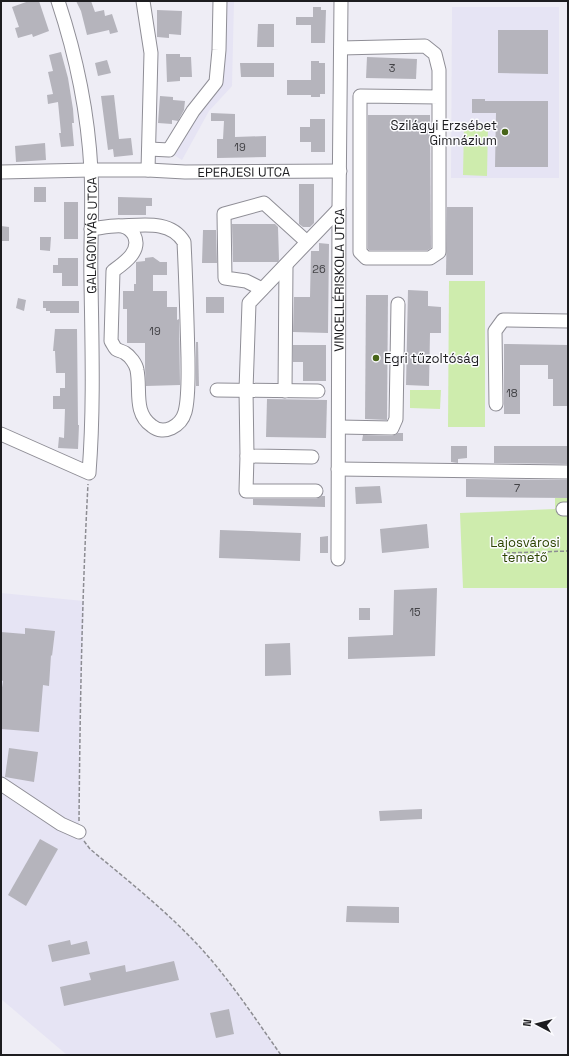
<svg xmlns="http://www.w3.org/2000/svg" width="569" height="1056" font-family="'Space Grotesk',sans-serif">
<style>
.built{fill:#e6e4f4}
.green{fill:#ceecad}
.building{fill:#b5b4bc}
.lines{fill:none;stroke-linecap:round;stroke-linejoin:round}
.minor-casing{stroke:#8f8e96;stroke-width:15}
.path{stroke:#8d8d93;stroke-width:1.5;stroke-dasharray:4 2;stroke-linecap:butt}
.minor{stroke:#fff;stroke-width:13}
.poi-dot{fill:#486519;stroke:#fbfbfe;stroke-width:1.5}
.labels{text-anchor:middle;stroke-width:3;stroke-linejoin:round;paint-order:stroke}
.number-label{font-size:11px;fill:#434347}
.poi-label{font-size:13px;fill:#1d1d20;stroke:#fbfbfe;text-anchor:end}
.street-label{font-size:13px;fill:#1d1d20;stroke:#fbfbfe}
.park-label{font-size:13px;fill:#2c4400;stroke:#fbfbfe}
</style>
<rect width="100%" height="100%" fill="#eeedf5"/>
<g class="built">
<path d="M225,1H234L232,86L209,111L182,160L174,155L204,105L223,83Z"/>
<path d="M452,7H559V178H451Z"/>
<path d="M1,593L84,601L80,718L79,832L90,849L162,910L197,944L229,983L281,1055H67L1,999Z"/>
</g>
<g class="green">
<path d="M464,126H488L487,176L463,175Z"/>
<path d="M449,281H485V427H448Z"/>
<path d="M410,390H441L440,409L410,408Z"/>
<path d="M568,497V588H463L460,513L555,509V498Z"/>
</g>
<g class="building">
<path d="M29,1H39L49,31L33,37L32,34L18,38L15,28L19,27L12,7Z"/>
<path d="M76,1H91L95,12L104,10L105,16L112,14L118,32L110,34L109,30L87,35L81,11Z"/>
<path d="M313,7H321V10H326L325,43H311V25H296V17H313Z"/>
<path d="M157,10L182,11L181,35L169,34V38L157,37Z"/>
<path d="M258,24H274V47H257Z"/>
<path d="M498,30H548V74L498,73Z"/>
<path d="M61,52L68,78L73,109L74,123H72L74,146L61,147L59,133H61L58,102L48,104L47,95L53,94L48,72L53,71L49,55Z"/>
<path d="M166,54H180V57H191L192,77H180V81L167,82Z"/>
<path d="M367,57L417,59L416,79L366,78Z"/>
<path d="M107,60L111,73L98,76L95,63Z"/>
<path d="M311,61H319V63H325V94H320V97H311V95H287V80H311Z"/>
<path d="M240,63H274V77H241Z"/>
<path d="M114,95L119,139L131,138L133,155L114,157L113,149L108,150L101,96Z"/>
<path d="M160,96L173,97V100L185,101L184,110L178,121L172,120V124L158,123Z"/>
<path d="M472,99H485V101H548V167H495L496,113H472Z"/>
<path d="M211,113L235,114V137L266,136V157L217,158V139H223L224,121H211Z"/>
<path d="M368,115H430L431,248L428,250H369L368,249Z"/>
<path d="M310,119H325V152H311V142H300V127H310Z"/>
<path d="M45,143L46,160L16,162L15,146Z"/>
<path d="M299,184H314V223L310,227H303L299,224Z"/>
<rect x="34" y="187" width="12" height="15"/>
<path d="M118,197L152,198V206H146V215H118Z"/>
<rect x="64" y="202" width="14" height="37"/>
<path d="M447,207H473V275H446Z"/>
<path d="M232,224H275L278,227L279,260L278,262H233Z"/>
<path d="M1,226L9,227V241H1Z"/>
<path d="M203,230H216L217,263H202Z"/>
<path d="M40,237H51L50,251L40,250Z"/>
<path d="M319,243L329,244L328,333L293,332L294,297H310L311,251H319Z"/>
<path d="M153,257L160,262H167V275H153V291H167V307H177V320L179,319L180,385L146,386L145,367V343H127V309H123V291H134V284H136V262L145,261V258Z"/>
<path d="M58,258H78V286H62V273H53V265H58Z"/>
<path d="M408,290L428,291V306L441,307V333H430L429,386L406,385Z"/>
<path d="M366,295H388L387,420L365,419Z"/>
<rect x="206" y="297" width="18" height="16"/>
<path d="M18,298L26,300L24,311L16,308Z"/>
<path d="M43,301H79V313H50V311H46V308H43Z"/>
<path d="M55,329H77L78,425H79L78,449L58,448L59,437L64,438L65,409H53V396H60V388H65V373H56L55,351H53Z"/>
<path d="M196,342H198L199,386H196Z"/>
<path d="M504,344L568,345L567,406H553V379H548V365H520V414H504Z"/>
<path d="M293,345H326V381H303V362H293Z"/>
<path d="M267,399L327,400L326,438L266,437Z"/>
<path d="M398,433H403V441H362L363,435L392,436Z"/>
<path d="M451,446H467V458L458,459V463L451,462Z"/>
<path d="M494,446H568V464L494,463Z"/>
<path d="M466,479L568,480V498L466,497Z"/>
<path d="M380,486L382,503L356,504L355,487Z"/>
<path d="M322,496H325V507L253,505V499H316Z"/>
<path d="M427,524L429,548L382,553L380,529Z"/>
<path d="M220,530L301,533L300,561L219,558Z"/>
<path d="M328,536V553H320V537Z"/>
<path d="M437,588L435,656L348,659V637L393,635L394,590Z"/>
<rect x="359" y="608" width="11" height="12"/>
<path d="M25,628L55,631L52,656L51,655L49,686L43,685L39,732L1,729V694L3,681L1,680V632L25,634Z"/>
<path d="M290,643L291,675L265,676V644Z"/>
<path d="M9,748L38,752L34,782L5,777Z"/>
<path d="M422,809V819L380,821L379,811Z"/>
<path d="M40,839L58,849L26,906L8,895Z"/>
<path d="M347,906L399,907V923L346,922Z"/>
<path d="M70,940L71,945L87,941L90,954L52,962L48,945Z"/>
<path d="M174,961L179,980L64,1006L60,987L91,980L89,973L125,965L126,972Z"/>
<path d="M229,1009L234,1034L216,1038L210,1013Z"/>
</g>
<g class="lines">
<defs>
<g id="minor">
<path d="M143,1L151,53L148,170"/>
<path d="M341,48L425,46L435,54L439,70V252L430,258H366L360,252V96L439,97"/>
<path d="M149,149L169,150L193,111L216,82L219,50L220,1"/>
<path id="s1" d="M1,172L91,170H148L185,172L340,171"/>
<path d="M91,229C100,228 113,225 122,226C128,227 131,230 134,235C142,251 124,263 113,271L111,341C113,344 114,347 116,349C119,351 122,351 125,353C130,356 136,364 137,370C141,389 133,413 152,426C164,436 181,426 185,412C189,397 188,374 188,358C187,319 186,281 184,242C171,220 143,225 121,226"/>
<path d="M262,289L246,281L225,278L224,214L264,203L307,242"/>
<path d="M217,390L318,391"/>
<path d="M285,391L286,265"/>
<path d="M496,404L495,331L503,320L568,321"/>
<path d="M339,427L392,428L396,419L398,304"/>
<path id="s2" d="M1,434L89,473C94,409 92,346 91,282C90,245 93,207 91,170C88,113 76,55 58,1"/>
<path d="M247,456L246,491H316"/>
<path d="M312,457L247,456L246,390L249,303L339,209"/>
<path d="M338,469L568,472"/>
<path d="M563,509H568"/>
<path id="s3" d="M338,559L339,209L341,1"/>
<path d="M1,784L61,824L79,832"/>
</g>
</defs>
<use href="#minor" class="minor-casing"/>
<g class="path">
<path d="M506,553L568,551"/>
<path d="M79,821C80,709 82,596 88,484"/>
<path d="M84,841L90,849C126,879 164,909 197,944C228,977 254,1017 281,1055"/>
</g>
<use href="#minor" class="minor"/>
</g>
<g class="poi-dot">
<circle cx="505" cy="132" r="4"/>
<circle cx="376" cy="358" r="4"/>
</g>
<g class="labels">
<g class="number-label">
<text x="392" y="72">3</text>
<text x="240" y="151">19</text>
<text x="319" y="273">26</text>
<text x="155" y="335">19</text>
<text x="512" y="397">18</text>
<text x="517" y="492">7</text>
<text x="415" y="616">15</text>
</g>
<g class="poi-label">
<text x="497" y="130">Szilágyi Erzsébet<tspan x="497" dy="15">Gimnázium</tspan></text>
<text x="384" y="363" text-anchor="start">Egri tűzoltóság</text>
</g>
<g class="street-label">
<text dy="5" stroke="none"><textPath href="#s1" startOffset="243">EPERJESI UTCA</textPath></text>
<text dy="5" stroke="none"><textPath href="#s2" startOffset="334">GALAGONYÁS UTCA</textPath></text>
<text dy="5" stroke="none"><textPath href="#s3" startOffset="279">VINCELLÉRISKOLA UTCA</textPath></text>
</g>
<g class="park-label">
<text x="525" y="547">Lajosvárosi<tspan x="525" dy="15">temető</tspan></text>
</g>
</g>
<rect width="569" height="1056" fill="none" stroke="#1d1d20" stroke-width="4"/>
<g transform="translate(537 1024) rotate(277)" stroke="#fbfbfe" stroke-width="3" paint-order="stroke">
<path d="M0-3L7 15L0 10L-7 15Z" fill="#1d1d20"/>
<text y="-6" font-size="11" font-weight="bold" text-anchor="middle" fill="#1d1d20">N</text>
</g>
</svg>
